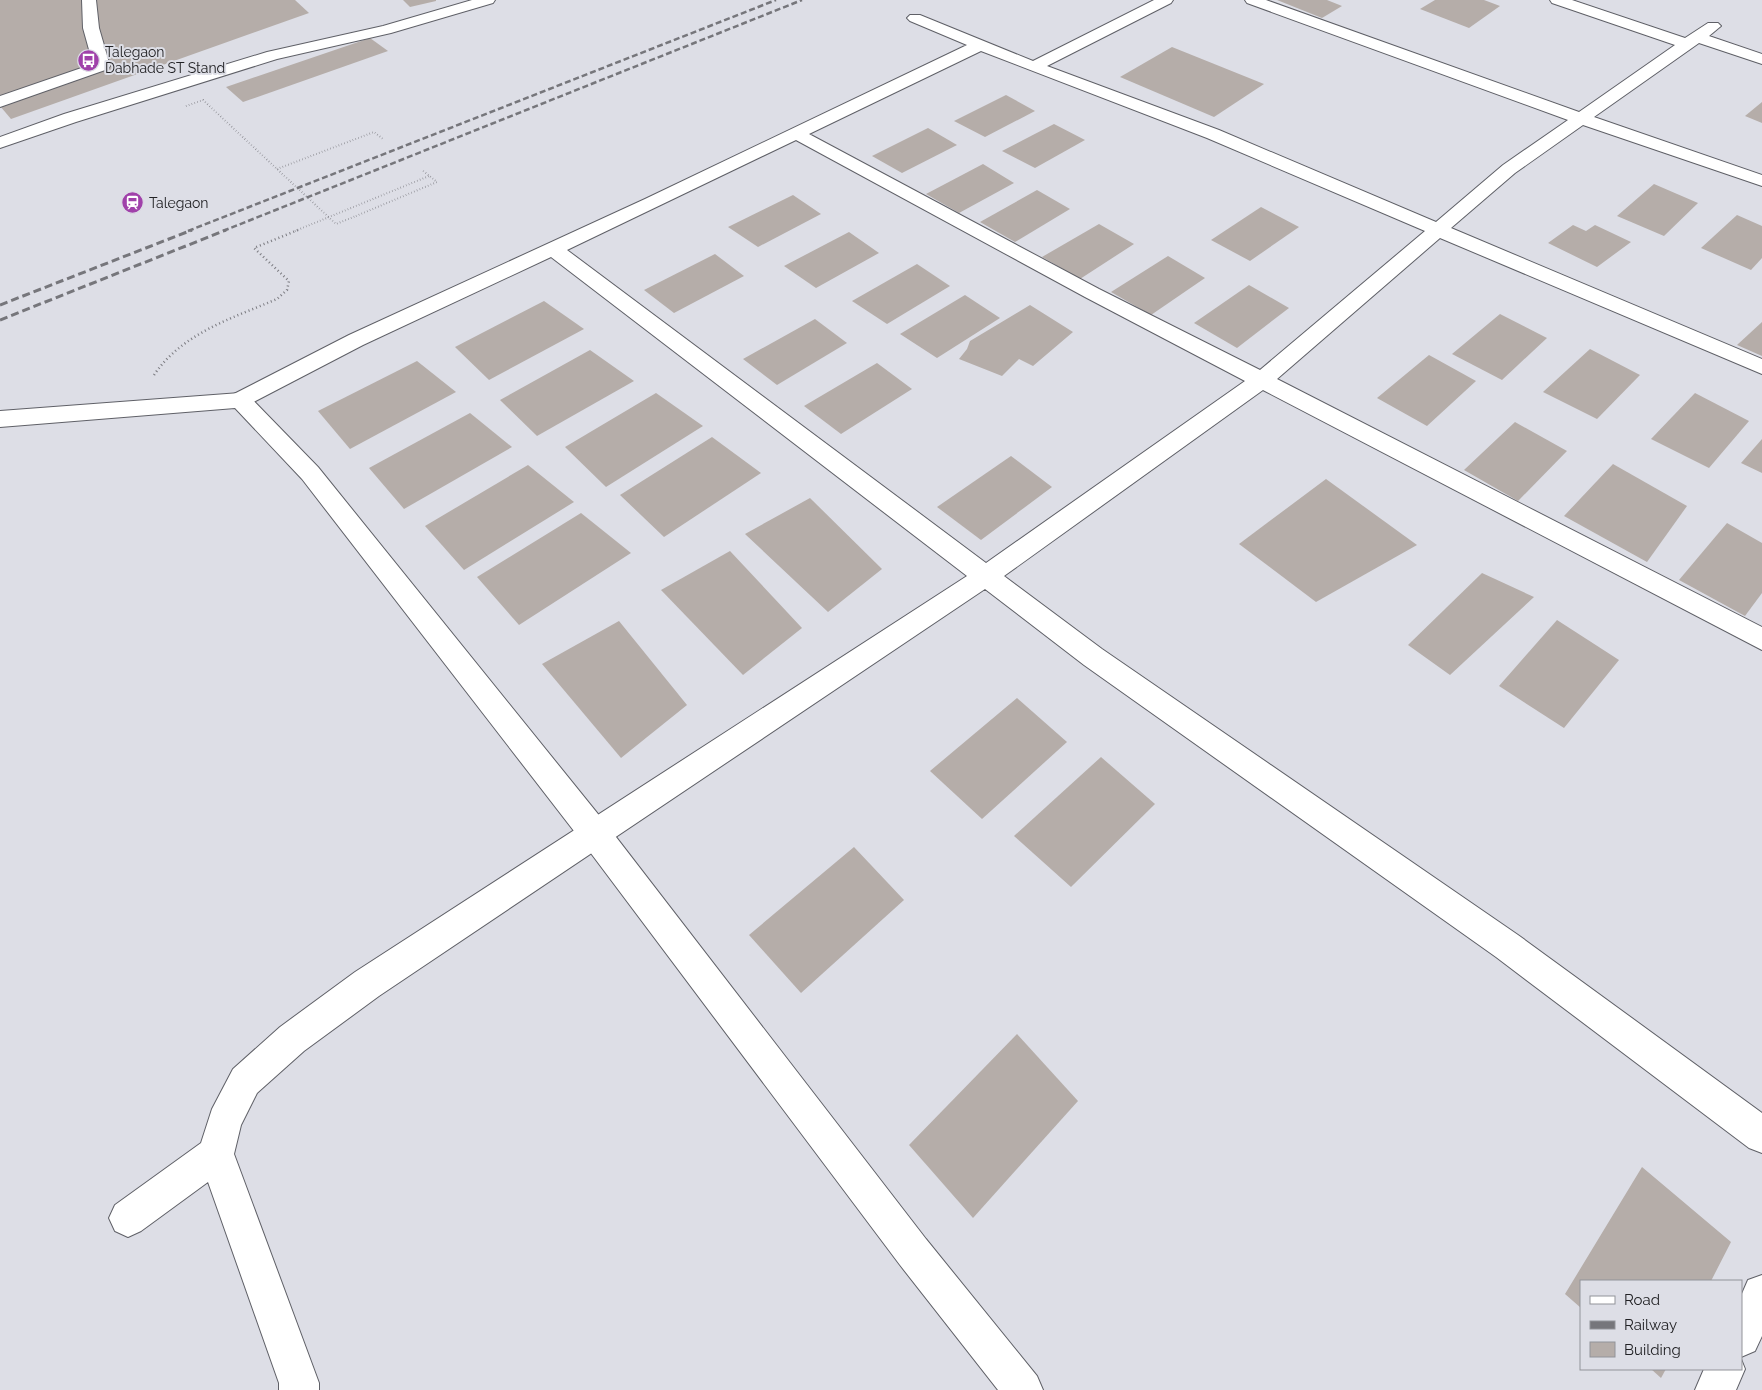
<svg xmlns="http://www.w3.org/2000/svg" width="1762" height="1390" font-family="Raleway,sans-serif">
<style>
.building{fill:#b5ada9}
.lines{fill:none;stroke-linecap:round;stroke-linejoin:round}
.minor-casing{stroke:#5f6067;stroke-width:2}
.tertiary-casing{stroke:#5f6067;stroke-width:2}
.path-far1{stroke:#7c7c82;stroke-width:2;stroke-dasharray:0.5 2.5;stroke-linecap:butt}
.path{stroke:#7c7c82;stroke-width:2.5;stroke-dasharray:1 3;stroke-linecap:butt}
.minor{fill:#fff;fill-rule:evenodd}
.tertiary{fill:#fff;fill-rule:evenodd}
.rail-far1{stroke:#76767b;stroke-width:2.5;stroke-dasharray:6 3;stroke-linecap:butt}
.rail{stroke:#76767b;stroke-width:3;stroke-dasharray:8 4;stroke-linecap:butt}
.path-bridge{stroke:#7c7c82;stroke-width:2;stroke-dasharray:0.5 2.5;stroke-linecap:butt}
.labels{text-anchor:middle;stroke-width:4;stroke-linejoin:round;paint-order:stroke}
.far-poi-label{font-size:14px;fill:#222225;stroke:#dddee6;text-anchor:start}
</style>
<rect width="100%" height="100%" fill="#dddee6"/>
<g class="building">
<path d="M0,0H295L309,13L11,119L0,106Z"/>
<path d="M403,0H436V1L410,7Z"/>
<path d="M1277,0H1327L1342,6L1322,18Z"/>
<path d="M1435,0H1484L1500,6L1469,28L1420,9Z"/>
<path d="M370,38L388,51L243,102L226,87Z"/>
<path d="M1172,47L1264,84L1214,117L1120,77Z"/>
<path d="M1006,95L1035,111L985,137L954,121Z"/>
<path d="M1762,102V123L1745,116Z"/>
<path d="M1054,124L1085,140L1035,168L1002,151Z"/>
<path d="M928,128L957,145L902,173L872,156Z"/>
<path d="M983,164L1014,183L959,213L926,194Z"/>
<path d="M1654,184L1698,203L1664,236L1617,216Z"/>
<path d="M1037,190L1070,209L1015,242L980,222Z"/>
<path d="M793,195L821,214L758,247L728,227Z"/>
<path d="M1261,207L1299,227L1250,261L1211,240Z"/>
<path d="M1737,215L1762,226V258L1751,270L1701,248Z"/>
<path d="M1099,224L1134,244L1080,279L1042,257Z"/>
<path d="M1573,225L1586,231L1595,225L1631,242L1597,267L1548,243Z"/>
<path d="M849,232L879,253L816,288L784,266Z"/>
<path d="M715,254L744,276L674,313L644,290Z"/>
<path d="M1168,256L1205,278L1151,315L1111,292Z"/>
<path d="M917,264L950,286L887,324L852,301Z"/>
<path d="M1249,285L1289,308L1237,348L1194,323Z"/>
<path d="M965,295L1000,318L937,358L900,334Z"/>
<path d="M544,301L584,329L489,380L455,347Z"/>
<path d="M1030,305L1073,332L1033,366L1019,359L1002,376L959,359L967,349L970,341Z"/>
<path d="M1500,314L1547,338L1502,380L1452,354Z"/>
<path d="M815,319L847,343L777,385L743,359Z"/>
<path d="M1762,322V356L1737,345Z"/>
<path d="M1590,349L1640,375L1597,419L1543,392Z"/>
<path d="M590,350L634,381L537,436L500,400Z"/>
<path d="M1429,355L1476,381L1427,426L1377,398Z"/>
<path d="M417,361L456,392L350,449L318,411Z"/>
<path d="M877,363L912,389L841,434L804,406Z"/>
<path d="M656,393L703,426L606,487L565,447Z"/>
<path d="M1695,393L1749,421L1709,468L1651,439Z"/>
<path d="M470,413L512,447L404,509L369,468Z"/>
<path d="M1515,422L1567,451L1518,501L1464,470Z"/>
<path d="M712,437L761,473L664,537L620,495Z"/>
<path d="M1762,439V473L1741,463Z"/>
<path d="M1011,456L1052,487L981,540L937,507Z"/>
<path d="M1613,464L1687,506L1647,562L1564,516Z"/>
<path d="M528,465L574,502L464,570L425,526Z"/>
<path d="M1326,479L1417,545L1316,602L1239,544Z"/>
<path d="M810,498L882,569L828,612L745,534Z"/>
<path d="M581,513L631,553L519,625L477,577Z"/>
<path d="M1727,523L1762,543V593L1745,616L1679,580Z"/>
<path d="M730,551L802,628L743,675L661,590Z"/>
<path d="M1482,573L1534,597L1450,675L1408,645Z"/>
<path d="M1557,620L1619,660L1564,728L1499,686Z"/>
<path d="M619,621L687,705L621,758L542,664Z"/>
<path d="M1017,698L1067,742L982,819L930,771Z"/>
<path d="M1101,757L1155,804L1071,887L1014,836Z"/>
<path d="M854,847L904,900L801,993L749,935Z"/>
<path d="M1017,1034L1078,1101L973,1218L909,1145Z"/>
<path d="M1642,1167L1731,1242L1711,1281H1581V1308L1565,1294Z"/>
<path d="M1651,1369H1666L1661,1378Z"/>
</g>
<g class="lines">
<defs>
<g id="minor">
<path d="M82,0H96L99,28L110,66L108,69L0,107V96L93,64L83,28Z"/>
<path d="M472,0H495L493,3L391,33L277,59L76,122L0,148V137L64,114L267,52L383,26Z"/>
<path d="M1154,0H1173L1171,3L1047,66L1219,130L1436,222L1503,165L1568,120L1247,3L1245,0H1266L1579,112L1675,45L1552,3L1550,0H1572L1685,38L1708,23H1718L1721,26L1709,36L1762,54V64L1699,43L1594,117L1762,175V186L1583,125L1515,173L1451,228L1762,359V374L1440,238L1277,379L1762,627V650L1263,390L1004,576L1102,649L1518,935L1762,1113V1153L1749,1148L1496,957L1084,665L985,589L379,996L304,1051L257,1093L241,1125L234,1154L319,1383V1390H279V1383L208,1182L141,1231L128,1237L115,1231L109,1218L115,1205L201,1143L212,1109L233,1069L280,1027L355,972L967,576L551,257L363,345L248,405L240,407L232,405L229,400L232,395L349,335L645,199L967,45L910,21L907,18L910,15H920L1033,61ZM981,51L1207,138L1425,231L1260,370L1099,289L809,134ZM796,140L1085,297L1245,381L986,563L567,250Z"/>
<path d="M1762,1275V1336L1755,1351L1741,1357V1296L1748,1280Z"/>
<path d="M1741,1359L1745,1369L1736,1390H1695L1704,1369H1741Z"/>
</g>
<path id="tertiary" d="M240,393L248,395L318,467L606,824L926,1239L1037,1376L1043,1390H998L900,1265L584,844L302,479L235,408L0,427V411Z"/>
</defs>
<use href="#minor" class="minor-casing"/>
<use href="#tertiary" class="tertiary-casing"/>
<g class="path-far1">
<path d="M277,169L374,132L383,139"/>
<path d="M356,216L437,182L422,170"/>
<path d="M295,231L429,176"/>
</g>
<path class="path" d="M154,375C182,333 233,318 277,299L287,290L289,281L254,248L298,230"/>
<use href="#minor" class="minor"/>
<use href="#tertiary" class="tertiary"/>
<g class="rail-far1">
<path d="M188,231L776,0"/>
<path d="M223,231L802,0"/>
</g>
<g class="rail">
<path d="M0,305L192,230"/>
<path d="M0,320L226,230"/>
</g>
<path class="path-bridge" d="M186,106L203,100L336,224L356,216"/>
</g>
<defs>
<symbol id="bus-disc" viewBox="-11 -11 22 22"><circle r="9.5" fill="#a041aa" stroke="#dddee6"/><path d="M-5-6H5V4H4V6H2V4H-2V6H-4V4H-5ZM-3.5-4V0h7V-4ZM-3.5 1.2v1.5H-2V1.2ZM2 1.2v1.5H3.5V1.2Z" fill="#fff"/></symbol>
<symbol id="station-disc" viewBox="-11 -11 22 22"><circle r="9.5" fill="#a041aa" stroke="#dddee6"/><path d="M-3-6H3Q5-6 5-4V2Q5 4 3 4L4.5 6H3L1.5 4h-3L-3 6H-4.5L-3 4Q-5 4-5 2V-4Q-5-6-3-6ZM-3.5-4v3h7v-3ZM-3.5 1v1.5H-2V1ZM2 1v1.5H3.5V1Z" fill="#fff"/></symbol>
</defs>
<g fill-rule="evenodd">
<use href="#bus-disc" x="76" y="48" width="25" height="25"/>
<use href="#station-disc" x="120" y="190" width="25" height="25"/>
</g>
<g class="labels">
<g class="far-poi-label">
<text x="105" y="57">Talegaon<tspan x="105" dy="16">Dabhade ST Stand</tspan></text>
<text x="149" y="208">Talegaon</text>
</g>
</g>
<rect x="1580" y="1280" width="162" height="90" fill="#dddee6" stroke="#929399"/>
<rect x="1590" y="1296" width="25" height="8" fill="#ffffff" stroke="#929399"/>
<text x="1624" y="1305" font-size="15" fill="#222225">Road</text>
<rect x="1590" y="1321" width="25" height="8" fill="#76767b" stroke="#929399"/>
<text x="1624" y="1330" font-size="15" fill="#222225">Railway</text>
<rect x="1590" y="1342" width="25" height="15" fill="#b5ada9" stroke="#929399"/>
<text x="1624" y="1355" font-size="15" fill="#222225">Building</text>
</svg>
